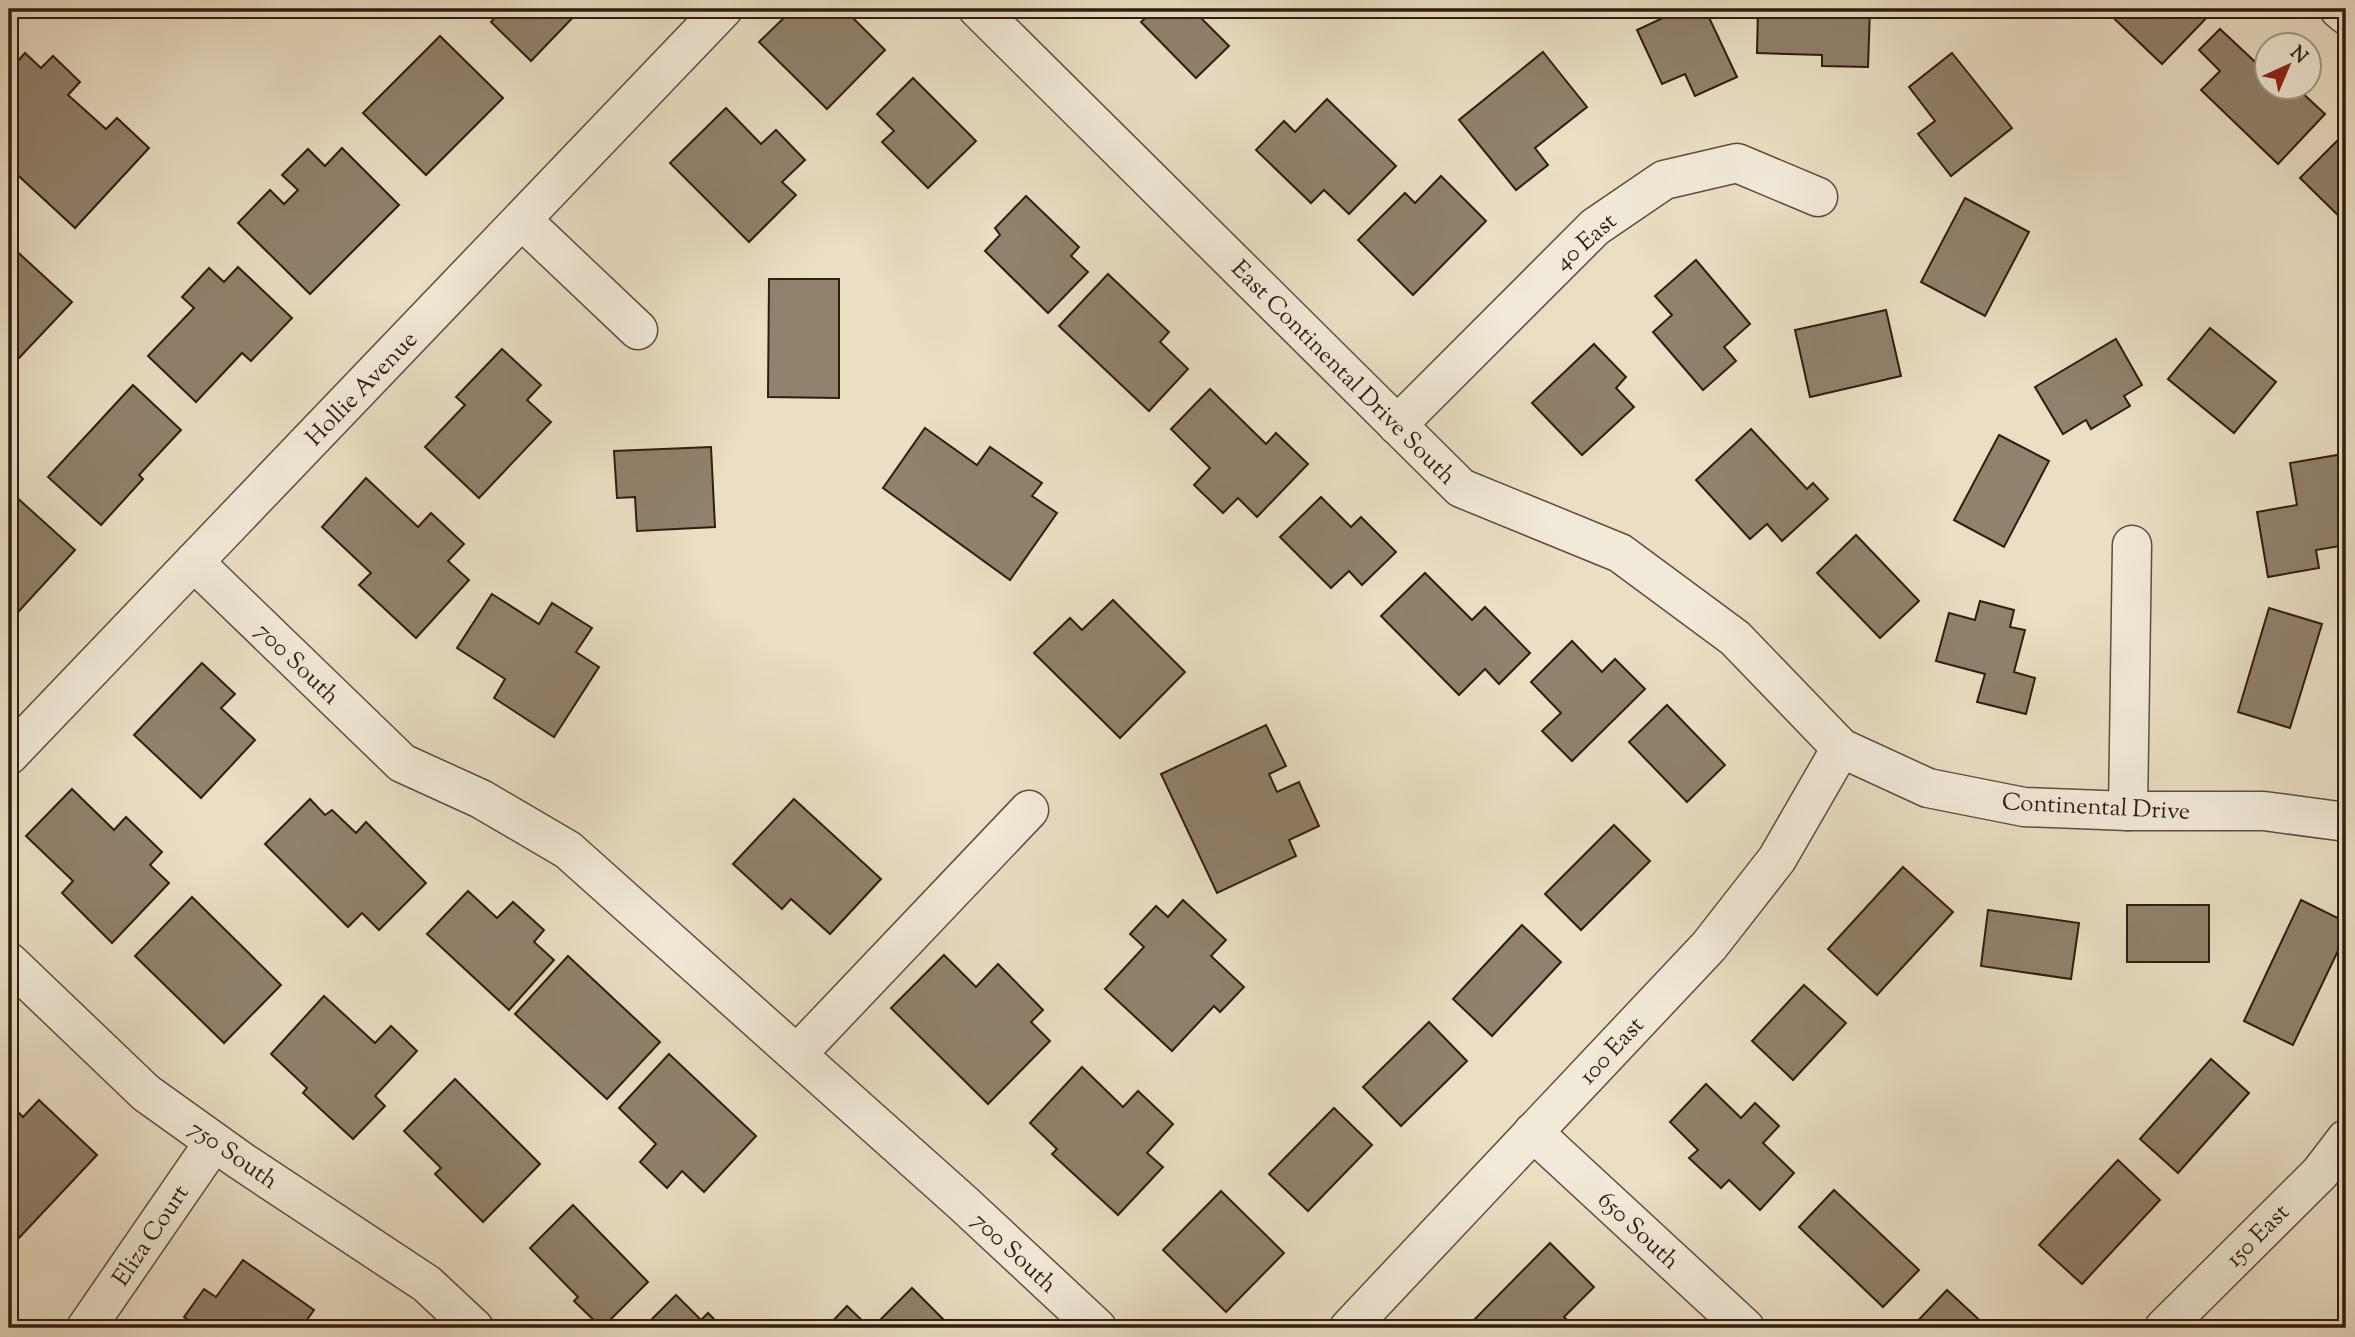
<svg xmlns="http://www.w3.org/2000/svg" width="2355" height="1337" font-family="'Sorts Mill Goudy',serif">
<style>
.building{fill:#91816d;stroke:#301d0f;stroke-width:2}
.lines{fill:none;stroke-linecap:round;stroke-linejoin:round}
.street-casing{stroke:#5e4d3c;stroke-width:41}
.street{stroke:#f1ead8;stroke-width:38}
.labels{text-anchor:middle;stroke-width:5;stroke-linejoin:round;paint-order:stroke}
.street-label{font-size:24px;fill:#301d0f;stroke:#f1ead8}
</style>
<rect width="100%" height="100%" fill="#eadec3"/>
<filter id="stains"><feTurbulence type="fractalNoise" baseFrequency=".00286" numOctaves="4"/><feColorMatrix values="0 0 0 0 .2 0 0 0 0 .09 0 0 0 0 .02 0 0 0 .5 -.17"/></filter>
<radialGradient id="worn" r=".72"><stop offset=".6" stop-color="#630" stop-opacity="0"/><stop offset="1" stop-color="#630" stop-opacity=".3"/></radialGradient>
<g class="building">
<path d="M500,9H581L531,61L491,22L502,10Z"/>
<path d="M793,9H844L885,50L827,109L759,42Z"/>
<path d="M1155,9H1192L1229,46L1196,78L1141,22Z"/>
<path d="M1682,9H1705L1737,77L1695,96L1685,74L1662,84L1637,30Z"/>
<path d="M1758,9H1870L1868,67L1822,66V55L1757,53Z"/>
<path d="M2104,9H2215L2162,64Z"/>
<path d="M2220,29L2268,74V88H2297L2325,114L2278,164L2201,90L2220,71L2199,50Z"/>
<path d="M440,36L503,98L426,175L363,113Z"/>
<path d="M1543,52L1587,107L1535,148L1548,165L1516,190L1459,120Z"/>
<path d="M25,53L41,68L53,56L80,82L68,95L106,129L117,118L149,148L75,228L9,167V71Z"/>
<path d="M1952,53L2012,128L1951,176L1918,134L1935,121L1909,87Z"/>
<path d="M913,78L976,141L928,188L882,142L894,131L877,114Z"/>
<path d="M1327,99L1396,166L1349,214L1324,190L1311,203L1256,150L1284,121L1295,132Z"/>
<path d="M726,108L761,144L776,130L805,160L782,182L796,195L749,242L670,163Z"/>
<path d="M2346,132V223L2300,178Z"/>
<path d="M342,148L399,205L310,294L238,223L270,190L284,204L298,190L282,175L308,149L325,166Z"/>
<path d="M1441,176L1486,221L1413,295L1358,240L1405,193L1415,203Z"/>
<path d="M1026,196L1079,247L1071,256L1088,272L1048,313L985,251L1000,235L995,228Z"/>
<path d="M1965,198L2029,232L1985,316L1921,282Z"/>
<path d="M11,246L72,302L18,359L9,350V249Z"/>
<path d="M1696,260L1750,324L1724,347L1736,361L1703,390L1653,332L1672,315L1655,296Z"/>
<path d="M238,267L292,318L251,361L242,353L196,402L148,356L194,308L182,297L209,268L224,282Z"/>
<path d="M1108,274L1169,332L1160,342L1188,369L1149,411L1059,326Z"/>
<path d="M769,279H839V398L768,397Z"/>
<path d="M1886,310L1901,376L1810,397L1795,330Z"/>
<path d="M2210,328L2276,382L2234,433L2168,379Z"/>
<path d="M2116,339L2142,385L2124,396L2130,406L2091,429L2086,420L2063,434L2035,387Z"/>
<path d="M1594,344L1626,377L1616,388L1634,407L1582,455L1532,403Z"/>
<path d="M502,349L541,385L527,400L551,422L479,498L425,447L465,405L456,397Z"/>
<path d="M133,385L181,430L139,475L143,479L101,525L48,477Z"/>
<path d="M1210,389L1266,444L1276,433L1308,464L1257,517L1238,498L1223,513L1194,485L1210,468L1171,429Z"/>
<path d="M925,428L977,465L990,447L1042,483L1032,496L1057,513L1010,580L883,488Z"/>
<path d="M1751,429L1807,489L1813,483L1828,499L1782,541L1767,524L1750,539L1696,480Z"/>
<path d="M1999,435L2049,461L2004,547L1954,520Z"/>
<path d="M711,447L715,527L637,531L635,497L617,498L614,451Z"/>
<path d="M2343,454L2346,471V545L2316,550L2319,568L2268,577L2257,512L2297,505L2290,463Z"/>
<path d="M366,478L418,527L431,513L464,544L448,561L469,580L416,638L359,585L371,573L322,527Z"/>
<path d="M14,495L75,550L9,622V501Z"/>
<path d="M1321,497L1351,527L1361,517L1396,552L1362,585L1349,571L1331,588L1280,537Z"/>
<path d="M1856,535L1919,601L1880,638L1817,573Z"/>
<path d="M1425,573L1472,620L1485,607L1530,653L1499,684L1485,669L1459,695L1381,616Z"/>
<path d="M492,594L539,624L552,603L592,628L576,652L599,667L554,737L494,698L505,679L457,648Z"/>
<path d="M1113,600L1185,672L1120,738L1034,653L1070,618L1082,630Z"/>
<path d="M1980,601L2014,610L2010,627L2025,630L2014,672L2035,678L2026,714L1977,702L1985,674L1936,661L1949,613L1975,620Z"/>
<path d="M2269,608L2322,624L2290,728L2238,712Z"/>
<path d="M1572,641L1602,672L1615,659L1645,689L1572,761L1542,731L1561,713L1531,682Z"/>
<path d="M202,663L235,694L221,708L255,740L201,798L134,735Z"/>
<path d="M1667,705L1725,765L1687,802L1629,742Z"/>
<path d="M1266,725L1286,766L1269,774L1277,792L1299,782L1319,826L1289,840L1296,856L1217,893L1161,774Z"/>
<path d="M72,789L114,830L126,817L162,852L150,865L169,883L112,943L62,893L73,881L26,836Z"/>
<path d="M310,799L325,815L332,810L356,833L366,822L426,883L379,930L362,913L348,927L265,844Z"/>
<path d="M794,799L881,879L830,934L791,899L782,909L733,864Z"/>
<path d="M1614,825L1650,861L1581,930L1545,894Z"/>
<path d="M1903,867L1953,912L1877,995L1828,949Z"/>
<path d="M468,891L497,918L513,902L544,930L534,942L554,960L509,1010L427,934Z"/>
<path d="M192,897L281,985L224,1043L135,956Z"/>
<path d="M1183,900L1226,940L1211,956L1244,987L1220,1012L1214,1006L1172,1051L1105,989L1144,947L1130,934L1156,906L1168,917Z"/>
<path d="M2301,900L2346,922V934L2293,1045L2244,1021Z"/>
<rect x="2127" y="905" width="82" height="57"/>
<path d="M1988,910L2079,923L2071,979L1981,966Z"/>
<path d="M1522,925L1561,962L1492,1036L1453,999Z"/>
<path d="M944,955L976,987L998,964L1043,1010L1031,1022L1050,1041L988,1104L891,1008Z"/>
<path d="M568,956L660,1042L607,1099L515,1014Z"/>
<path d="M1804,985L1846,1023L1793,1080L1752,1041Z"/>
<path d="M324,996L375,1043L391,1026L417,1051L375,1096L385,1106L353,1139L303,1093L307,1088L271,1054Z"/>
<path d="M1429,1022L1467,1061L1401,1126L1363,1087Z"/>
<path d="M669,1054L756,1136L704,1192L682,1171L667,1188L640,1162L656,1144L619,1108Z"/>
<path d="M2211,1059L2249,1093L2178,1173L2140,1139Z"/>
<path d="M1082,1067L1123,1107L1138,1091L1173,1124L1147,1153L1163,1167L1118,1215L1052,1154L1057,1149L1030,1123Z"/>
<path d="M455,1079L540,1164L483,1222L435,1174L441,1168L404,1131Z"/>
<path d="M1706,1084L1741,1118L1755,1103L1779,1126L1763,1143L1794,1173L1760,1210L1729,1180L1721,1188L1689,1158L1698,1150L1670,1122Z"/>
<path d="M39,1100L97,1155L17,1240L9,1232V1103L23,1117Z"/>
<path d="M1334,1108L1372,1145L1308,1211L1269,1174Z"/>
<path d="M2118,1160L2160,1200L2082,1284L2039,1245Z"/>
<path d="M1834,1190L1919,1270L1883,1307L1799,1227Z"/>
<path d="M1221,1191L1284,1253L1226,1312L1163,1250Z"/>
<path d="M573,1205L648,1282L602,1328L574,1301L578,1297L530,1248Z"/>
<path d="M1550,1243L1594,1287L1564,1317L1575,1328H1466Z"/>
<path d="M243,1260L314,1310L301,1328H192L195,1325L184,1317L204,1289L216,1297Z"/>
<path d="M912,1288L952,1328H878L875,1325Z"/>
<path d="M1947,1290L1988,1328H1911Z"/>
<path d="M676,1295L701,1320L708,1313L723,1328H643Z"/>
<path d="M847,1306L870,1328H826Z"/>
</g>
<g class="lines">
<defs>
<g id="street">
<path d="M978,9L1461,488L1620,553L1735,638L1841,748L1928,788L2024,807L2128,811H2264L2346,822"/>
<path d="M2339,9L2346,15"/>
<path d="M522,220L638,330"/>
<path d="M1397,425L1595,227L1664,180L1737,163L1818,197"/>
<path d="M194,562L402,763L481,799L568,850L964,1204L1097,1328"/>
<path d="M9,755L723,9"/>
<path d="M2128,811L2132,545"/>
<path d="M9,962L146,1093L241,1161L427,1284L474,1328"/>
<path d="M797,1054L1029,810"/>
<path d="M1533,1132L1745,1328"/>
<path d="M86,1328L214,1142"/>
<path d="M1349,1328L1709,946L1777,859L1841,748"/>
<path d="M2164,1328L2320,1173L2346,1139"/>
</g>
</defs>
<use href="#street" class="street-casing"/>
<use href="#street" class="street"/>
</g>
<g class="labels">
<g class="street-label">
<text transform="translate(1585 241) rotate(-41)" y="8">40 East</text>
<text transform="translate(1344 372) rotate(45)" y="8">East Continental Drive South</text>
<text transform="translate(361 388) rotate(-46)" y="8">Hollie Avenue</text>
<text transform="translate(298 663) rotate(44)" y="8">700 South</text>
<text transform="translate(2096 806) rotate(3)" y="8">Continental Drive</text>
<text transform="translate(1611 1050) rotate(-47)" y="8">100 East</text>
<text transform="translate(234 1154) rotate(35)" y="8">750 South</text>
<text transform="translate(1639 1230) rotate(43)" y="8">650 South</text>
<text transform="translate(150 1235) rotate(-56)" y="8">Eliza Court</text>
<text transform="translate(2257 1235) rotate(-45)" y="8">150 East</text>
<text transform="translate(1015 1252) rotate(43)" y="8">700 South</text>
</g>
</g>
<rect width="2355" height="1337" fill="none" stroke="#eadec3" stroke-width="35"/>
<rect x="10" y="10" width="2334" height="1316" fill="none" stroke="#301d0f" stroke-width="3.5"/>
<rect x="18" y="18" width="2320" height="1302" fill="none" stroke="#301d0f" stroke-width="2"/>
<g transform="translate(2288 66) rotate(44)"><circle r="33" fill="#f1ead8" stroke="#a49888" stroke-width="2"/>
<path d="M0-5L12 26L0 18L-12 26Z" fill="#8f2418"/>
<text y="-10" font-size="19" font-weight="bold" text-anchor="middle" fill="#301d0f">N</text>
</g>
<rect width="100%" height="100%" filter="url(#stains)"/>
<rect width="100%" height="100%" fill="url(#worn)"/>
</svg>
